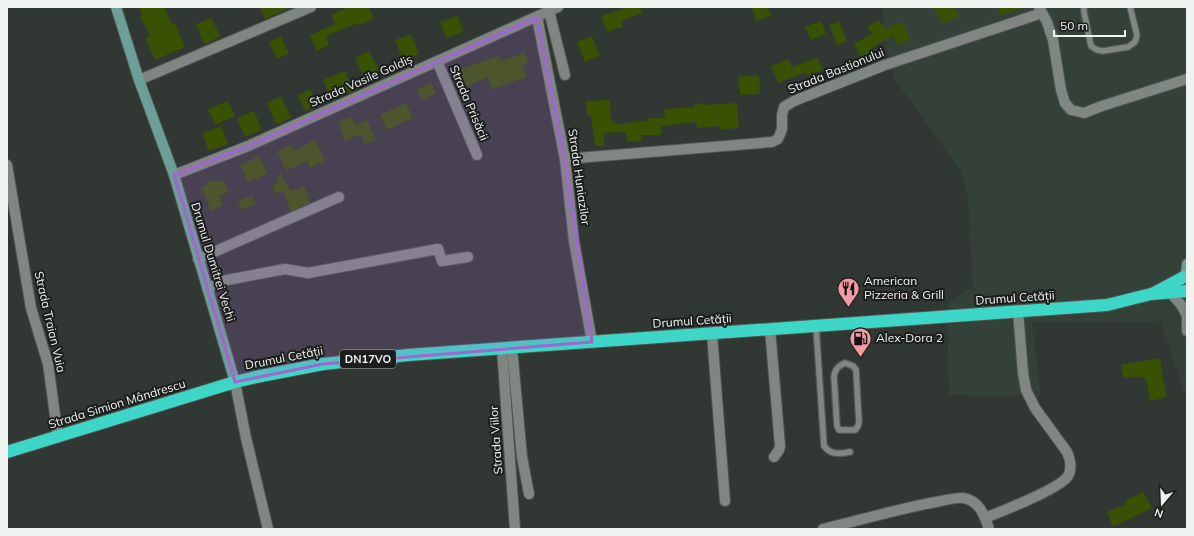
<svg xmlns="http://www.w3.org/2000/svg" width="1194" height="536" font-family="Mulish,sans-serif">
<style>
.built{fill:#344139}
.building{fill:#385103}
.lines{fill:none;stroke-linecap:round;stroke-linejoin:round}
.lane-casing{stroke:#515653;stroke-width:8}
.street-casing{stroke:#515653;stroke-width:12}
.secondary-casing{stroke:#515653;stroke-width:12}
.highway-casing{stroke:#515653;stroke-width:14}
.lane{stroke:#808782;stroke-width:5.5}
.street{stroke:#808782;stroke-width:10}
.secondary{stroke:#6c9f97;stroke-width:10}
.highway{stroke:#3ed7c7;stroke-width:12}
.marked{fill:#9e68ce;fill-opacity:0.2;stroke:#9e68ce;stroke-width:3;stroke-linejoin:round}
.labels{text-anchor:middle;stroke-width:4;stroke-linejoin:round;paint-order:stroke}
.shield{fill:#1b1e1c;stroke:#b0b4b1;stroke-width:1}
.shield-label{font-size:11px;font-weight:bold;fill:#f0f4f1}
.street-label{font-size:12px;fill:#f0f4f1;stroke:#1b1e1c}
.poi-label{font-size:12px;fill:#f0f4f1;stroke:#1b1e1c;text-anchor:start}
</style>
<rect width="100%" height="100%" fill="#313733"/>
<path class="built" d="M884,7H1187V400L1161,321L1032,322L1041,396L949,395L947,303L973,287L968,198L961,172L911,101L894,80L883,37V12Z"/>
<g class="building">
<path d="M139,7H164L172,24L175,23L185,47L155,60L145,38L150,36L140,16L142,15Z"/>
<path d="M260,7H292L265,19Z"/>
<path d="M349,7H369L374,19L359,25L358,23L326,36L329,45L316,51L310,35L335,24L331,15Z"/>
<path d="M628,7H640L642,13L621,21L623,27L607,32L601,16Z"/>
<path d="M751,7H768L771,16L756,21Z"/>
<path d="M933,7H954L959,16L943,24Z"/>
<path d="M998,7H1023V8L1001,16Z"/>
<path d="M458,16L463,32L446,38L440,22Z"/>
<path d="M212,18L220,37L204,44L196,24Z"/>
<path d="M879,20L885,29L903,22L910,40L897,45L893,35L872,48L874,53L862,59L854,44L872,34L867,27Z"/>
<path d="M821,21L826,34L811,40L805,27Z"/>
<path d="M839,21L847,41L837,45L829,25Z"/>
<path d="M411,34L419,54L403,60L395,40Z"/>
<path d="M281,36L289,54L277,59L269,42Z"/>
<path d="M592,36L600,56L585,62L577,42Z"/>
<path d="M369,51L379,70L364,77L355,58Z"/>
<path d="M525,52L529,63L523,65L527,77L492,89L487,77L465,88L456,72L474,64L499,56L501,61Z"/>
<path d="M818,57L823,70L807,76L806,72L778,83L771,66L789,59L792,67Z"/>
<path d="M345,71L353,92L331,100L323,80Z"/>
<path d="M759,75L760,94L740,95L738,77Z"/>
<path d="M431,83L436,93L422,100L417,89Z"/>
<path d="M310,89L317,106L305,111L298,95Z"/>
<path d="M281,96L291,118L276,124L267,103Z"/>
<path d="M610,100L611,121H615V124L647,121V118H665L664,109L695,107L694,104L705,103V105L737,103L739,128L719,130V126L697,128L696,122L661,126V135H641L642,141L627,142L626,132L604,133V146H595L591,116H587L586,101Z"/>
<path d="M228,101L235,116L215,125L208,109Z"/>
<path d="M406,103L413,118L387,130L380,115Z"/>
<path d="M254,111L262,130L245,137L237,118Z"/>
<path d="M351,117L355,125L367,120L376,140L365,145L361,134L345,141L338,122Z"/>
<path d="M221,126L228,144L209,151L202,134Z"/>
<path d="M315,140L325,160L311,168L307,161L286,171L277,151L291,145L294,151Z"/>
<path d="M259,156L267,174L248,182L240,165Z"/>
<path d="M281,174L291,191L304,186L310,203L291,211L283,191L276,194L272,186L279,182L277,176Z"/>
<path d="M209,180L216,182L224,180L229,192L219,196L223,205L211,211L201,187L206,185Z"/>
<path d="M252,196L256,204L242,210L238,201Z"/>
<path d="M1160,358L1163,374H1162L1167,397L1150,401L1145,377L1138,378V376L1123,378L1121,365Z"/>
<path d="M1143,492L1152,508L1113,527L1107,512L1127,504L1125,501Z"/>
</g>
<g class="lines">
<defs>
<g id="lane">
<path d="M1084,7V12L1091,46L1097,50L1103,51L1128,47L1135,42L1137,35L1130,7"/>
<path d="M816,326L824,446C831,455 839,454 850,452"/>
<path d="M845,363L853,366L856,370L859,422L858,426L855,430H839L837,426L834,377C835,369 838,366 845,363Z"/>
</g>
<g id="street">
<path d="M548,7L565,75"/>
<path d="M1039,7L1047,22L1053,40L1061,90L1065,103L1071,110L1084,113L1102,106L1187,79"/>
<path d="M537,17L565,159L574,241L592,342"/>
<path d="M437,61L477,155"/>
<path d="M139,80L311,7"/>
<path d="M565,159L772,142L778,139L782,129V115L784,107L794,101L885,65L1042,13"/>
<path d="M7,165L31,308L48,364L58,437"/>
<path d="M174,175L248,146L558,7"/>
<path d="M198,259L339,197"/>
<path d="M207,288L227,280L285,269L308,273L438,249L442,261L468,257"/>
<path d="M1171,293L1182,306L1187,316"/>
<path d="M1187,309V331"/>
<path d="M770,329L780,446L779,450L774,457"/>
<path d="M712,334L725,501"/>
<path d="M512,348L522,457L529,494"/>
<path d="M502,349L515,529"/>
<path d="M235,382L246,438L268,529"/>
<path d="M985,518C1002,511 1060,489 1068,476C1072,469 1070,459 1067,452L1035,408L1026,390L1023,373L1018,311"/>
<path d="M823,529C861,520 898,509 936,502C943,501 956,497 963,498C979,500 985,516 989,529"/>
</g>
<g id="secondary">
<path d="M116,7L139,80L174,175L235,382"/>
<path d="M1186,272L1187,264"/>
</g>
<g id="highway">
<path d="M1154,293L1184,277"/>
<path d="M7,452L235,382L256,377L323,364L408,355L1107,305L1151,294L1187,291"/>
</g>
</defs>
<use href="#lane" class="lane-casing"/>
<use href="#street" class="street-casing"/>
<use href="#secondary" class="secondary-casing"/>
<use href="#highway" class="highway-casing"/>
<use href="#lane" class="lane"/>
<use href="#street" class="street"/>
<use href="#secondary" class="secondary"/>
<use href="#highway" class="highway"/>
</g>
<path class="marked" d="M537,17L565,159L592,342L323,364L235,382L174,175L248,146Z"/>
<defs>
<symbol id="restaurant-pin" viewBox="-11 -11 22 30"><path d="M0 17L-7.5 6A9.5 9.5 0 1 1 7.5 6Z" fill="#f49aa5" stroke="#1b1e1c"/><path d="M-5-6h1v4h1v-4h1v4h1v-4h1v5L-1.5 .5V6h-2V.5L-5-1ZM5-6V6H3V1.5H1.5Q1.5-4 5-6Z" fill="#111"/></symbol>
<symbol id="fuel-pin" viewBox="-11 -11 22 30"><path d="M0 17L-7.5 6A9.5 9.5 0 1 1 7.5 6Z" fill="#f49aa5" stroke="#1b1e1c"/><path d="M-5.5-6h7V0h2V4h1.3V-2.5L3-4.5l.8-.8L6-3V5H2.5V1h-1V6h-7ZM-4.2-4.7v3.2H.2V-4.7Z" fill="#111"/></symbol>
</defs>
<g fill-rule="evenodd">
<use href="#restaurant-pin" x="836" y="276" width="25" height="34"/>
<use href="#fuel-pin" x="848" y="326" width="25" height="34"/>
</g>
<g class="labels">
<rect class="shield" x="340" y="350" width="56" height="18" rx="3"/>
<g class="shield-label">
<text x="368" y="363">DN17VO</text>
</g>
<g class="street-label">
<text transform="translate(836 71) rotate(-22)" y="4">Strada Bastionului</text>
<text transform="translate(361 81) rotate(-24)" y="4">Strada Vasile Goldiș</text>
<text transform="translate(469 103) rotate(67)" y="4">Strada Prisăcii</text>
<text transform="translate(579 177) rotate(82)" y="4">Strada Huniazilor</text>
<text transform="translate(213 262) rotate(73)" y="4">Drumul Dumitrei Vechi</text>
<text transform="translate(1015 298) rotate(-4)" y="4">Drumul Cetății</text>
<text transform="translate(692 321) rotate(-4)" y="4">Drumul Cetății</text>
<text transform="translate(50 322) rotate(77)" y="4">Strada Traian Vuia</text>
<text transform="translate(284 358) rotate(-11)" y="4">Drumul Cetății</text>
<text transform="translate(117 404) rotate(-17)" y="4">Strada Simion Mândrescu</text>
<text transform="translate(496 440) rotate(-94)" y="4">Strada Viilor</text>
</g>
<g class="poi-label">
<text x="864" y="285">American<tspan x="864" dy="14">Pizzeria &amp; Grill</tspan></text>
<text x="876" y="342">Alex-Dora 2</text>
</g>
</g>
<rect width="1194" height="536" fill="none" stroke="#f0f4f1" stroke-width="16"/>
<g transform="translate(1162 504) rotate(199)" stroke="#1b1e1c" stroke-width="3" paint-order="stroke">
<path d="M0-3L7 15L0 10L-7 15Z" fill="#f0f4f1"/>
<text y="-6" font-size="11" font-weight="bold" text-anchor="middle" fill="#f0f4f1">N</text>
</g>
<path d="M1054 30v6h71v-6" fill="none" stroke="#f0f4f1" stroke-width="2"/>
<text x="1060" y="30" font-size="12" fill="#f0f4f1" stroke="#1b1e1c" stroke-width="3" paint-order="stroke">50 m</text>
</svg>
